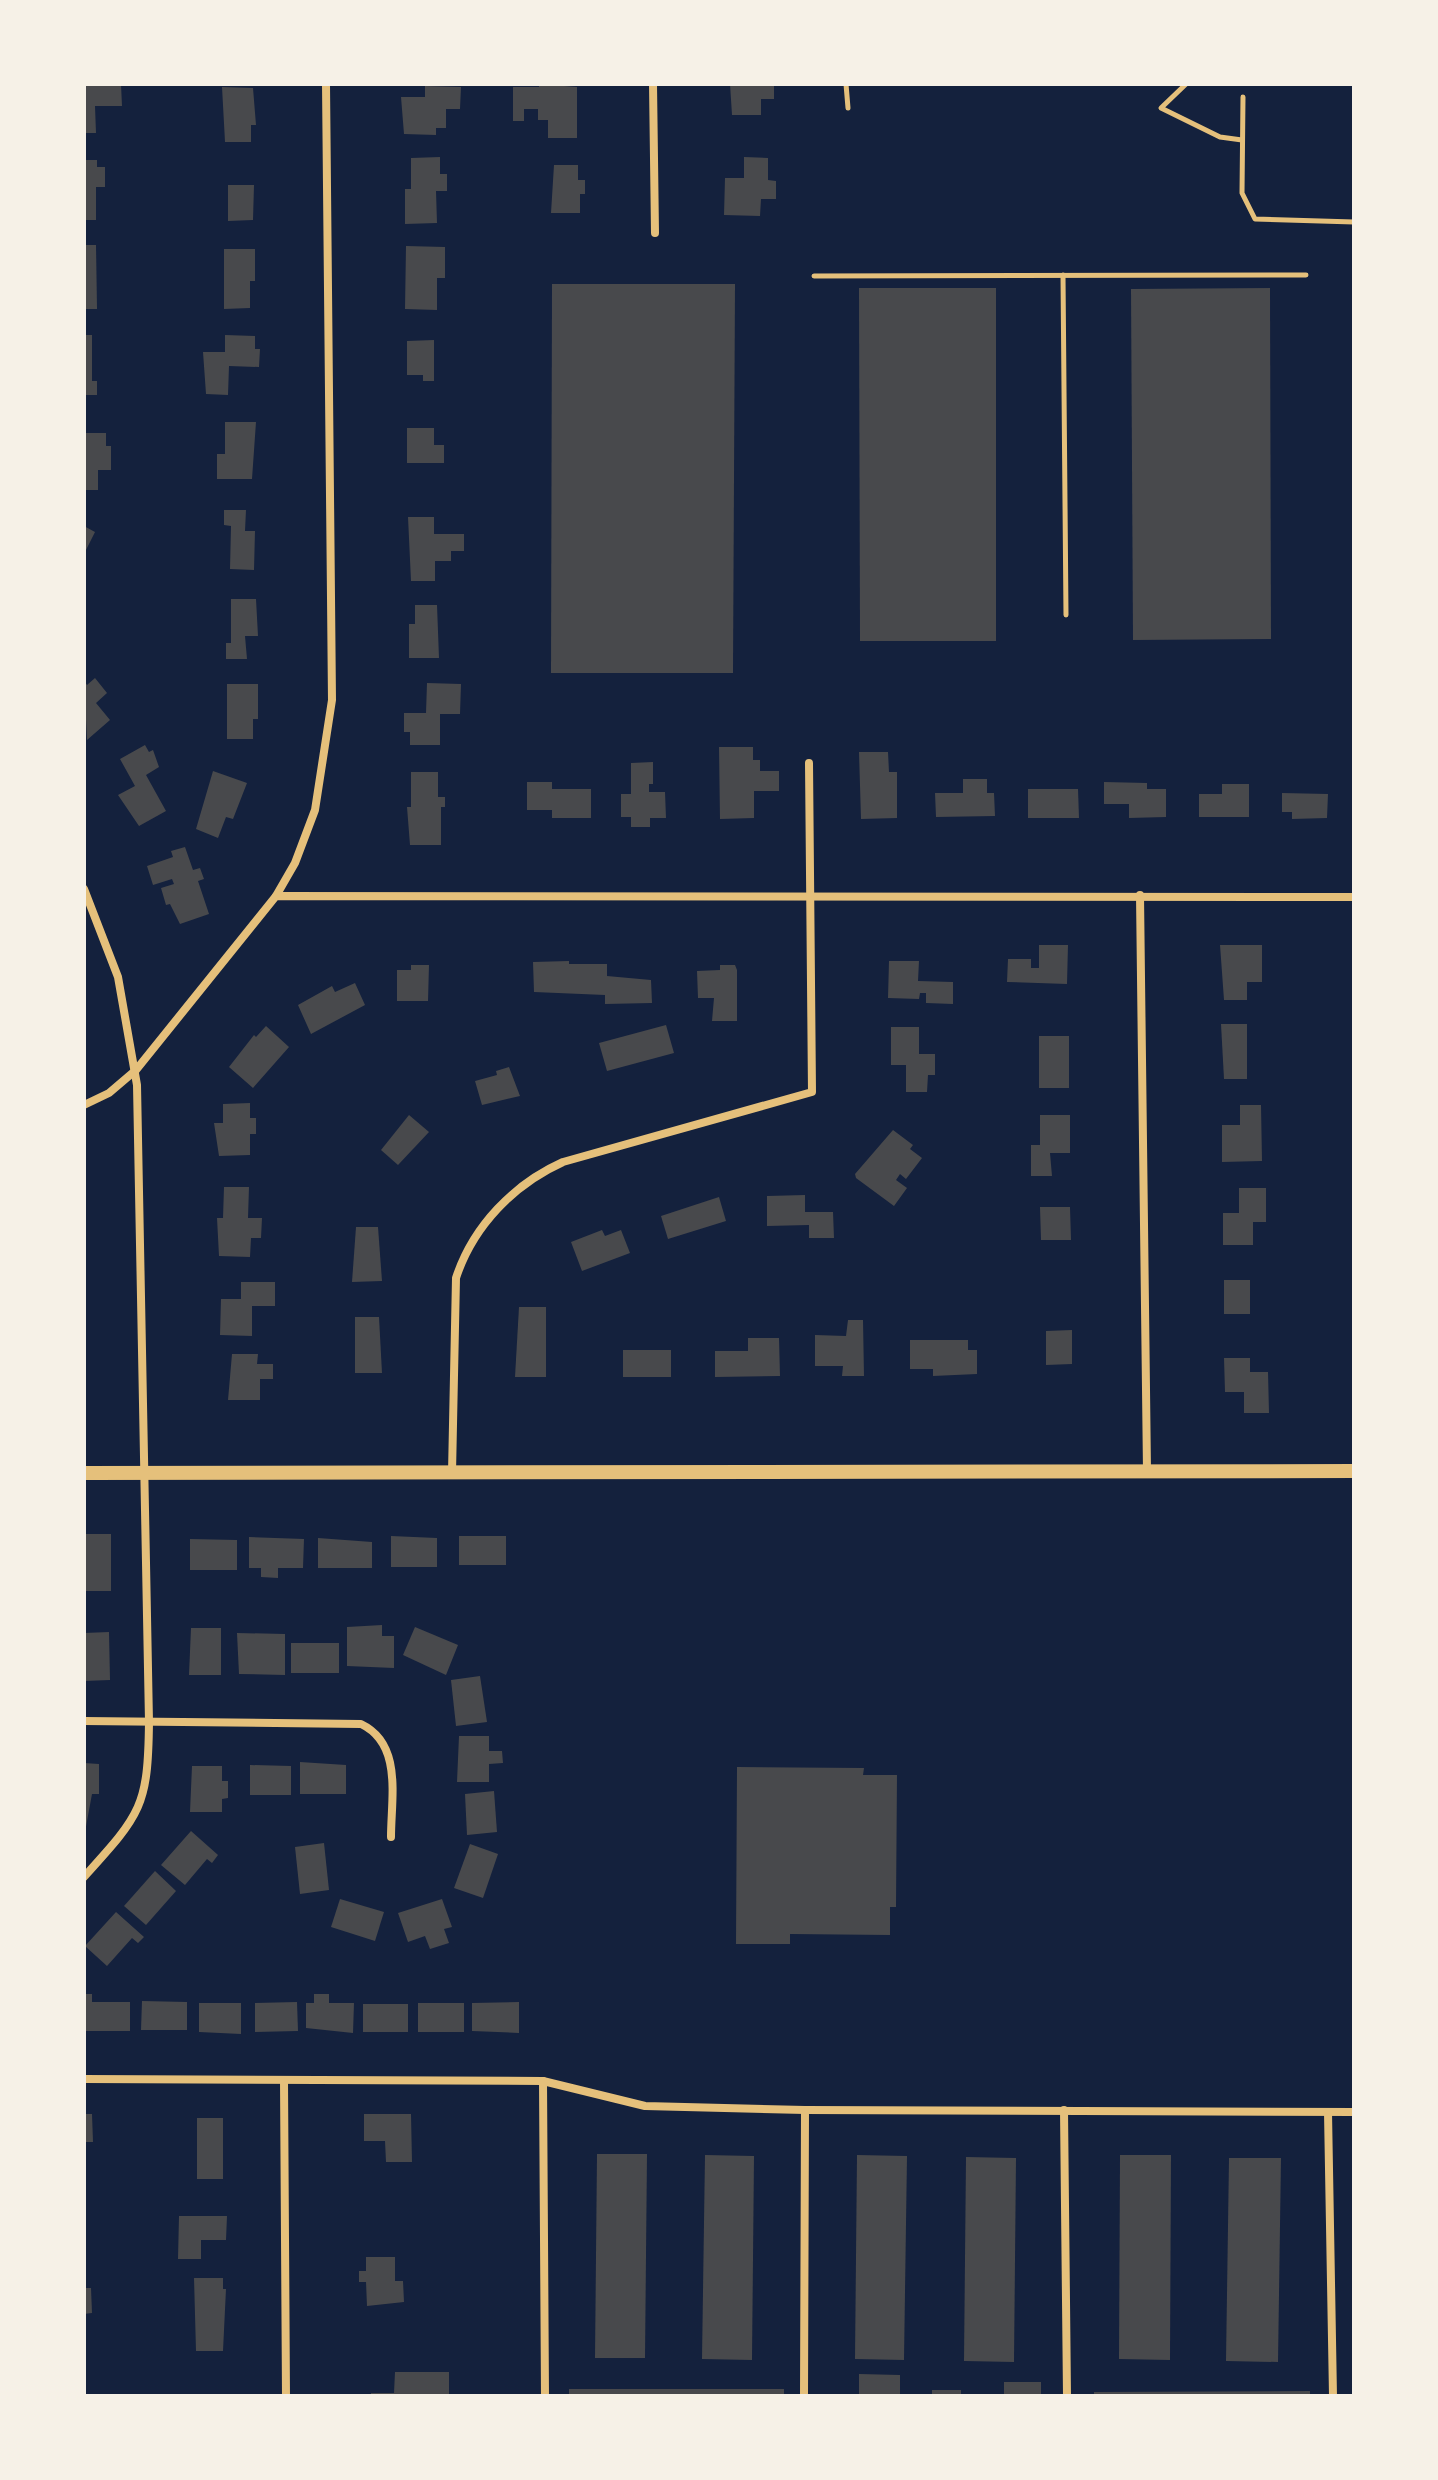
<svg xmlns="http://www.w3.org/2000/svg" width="1438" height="2480" font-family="Inter,sans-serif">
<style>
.building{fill:#48494c}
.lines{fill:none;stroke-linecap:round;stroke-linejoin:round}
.service{stroke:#e5c07b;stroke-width:5}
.minor{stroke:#e5c07b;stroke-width:8}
.tertiary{stroke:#e5c07b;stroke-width:14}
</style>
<rect width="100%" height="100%" fill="#14213d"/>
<g class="building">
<path d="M84,84H121L122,106H95L96,133H84Z"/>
<path d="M539,84L577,87V138H548V120H538V109H524V121H513V87H539Z"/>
<path d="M730,84H774V99H761V115H732Z"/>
<path d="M425,86L461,87L460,109H446V128H436V135L404,134L401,97H425Z"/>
<path d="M222,87L253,88L256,125H251V142H225Z"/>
<path d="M440,157V174H447V191H436L437,223L405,224V189H411V158Z"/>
<path d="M744,157L768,158V180L776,181V199H761L760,216L724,215L725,178H744Z"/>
<path d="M84,160H97V167H105V187H96V220H84Z"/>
<path d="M554,165H578V180H585V194H580V213H551Z"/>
<path d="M228,185H254L253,220L228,221Z"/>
<path d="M84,245H96L97,309H84Z"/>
<path d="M406,246L445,247V278H437V310L405,309Z"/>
<path d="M224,249H255V281H250V308L224,309Z"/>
<path d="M552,284H735L733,673H551Z"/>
<path d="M859,288H996V641H860Z"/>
<path d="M1270,288L1271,639L1133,640L1131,289Z"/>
<path d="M84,335H92V381H97V395H84Z"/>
<path d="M225,335L255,336V349H260L259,367L229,366L228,395L206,394L203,352H225Z"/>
<path d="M434,340V381H423V375H407V341Z"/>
<path d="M225,422H256L252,479H217V454H225Z"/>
<path d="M407,428H434V445H444V463H407Z"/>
<path d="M85,433H106V446H111V470H98V490H84Z"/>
<path d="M224,510H246L245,531H255L254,570L230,569L231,526L224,525Z"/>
<path d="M408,517H434V534H464V551H451V561H435V581H411Z"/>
<path d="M84,526L95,532L84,554Z"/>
<path d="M231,599H256L258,636H245L247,659H226V643H231Z"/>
<path d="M415,605H437L439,658H409V624H415Z"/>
<path d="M95,678L107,693L96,703L110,720L87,740L84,681L87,685Z"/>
<path d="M427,683L461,684L460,714H440V745H410V732H404V713H426Z"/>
<path d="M227,684H258V719H253V739H227Z"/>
<path d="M145,745L149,752L153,750L159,767L146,775L166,811L139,826L118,795L135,786L120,759Z"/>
<path d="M719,747H753V760H760V771H779V791H754V818L720,819Z"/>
<path d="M859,752H888L889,772H897V818L861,819Z"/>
<path d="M653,762V784H649V792H665L666,818H650V827H631V817H621V794H631V763Z"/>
<path d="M213,771L247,783L233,819L226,817L218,838L196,829Z"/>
<path d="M411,772H438V797H445V807H441V845H410L407,807H411Z"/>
<path d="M963,779H987V793H994L995,816L936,817L935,793H963Z"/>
<path d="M527,782H552V789H591V818H552V810H527Z"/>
<path d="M1104,782L1147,783V789H1166V817L1129,818V804H1104Z"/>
<path d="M1222,784H1249V817H1199V794H1222Z"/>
<path d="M1028,789H1078L1079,818H1028Z"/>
<path d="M1282,793L1328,794L1327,818L1292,819V812H1282Z"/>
<path d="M185,847L193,870L200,868L204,879L198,881L209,914L180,924L170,904L166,905L161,888L174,884L172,879L153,885L147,866L173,857L171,851Z"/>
<path d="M1039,945H1068L1067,984L1007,982L1008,959H1031V968H1039Z"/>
<path d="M1220,945H1262V982H1247V1000H1224Z"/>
<path d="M569,961V964H607V976L651,980L652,1003L605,1004V995L534,992L533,962Z"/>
<path d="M889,961H919L918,981L953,982V1004L926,1003V993H920L919,999L888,998Z"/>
<path d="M411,965H429L428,1001H397V970H411Z"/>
<path d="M720,965H735L737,970V1021H712L714,998H698L697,971L720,970Z"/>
<path d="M355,983L365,1005L311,1034L298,1005L332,986L335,992Z"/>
<path d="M1221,1024H1247V1079H1224Z"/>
<path d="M666,1025L674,1053L607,1071L599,1043Z"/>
<path d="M266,1026L289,1047L253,1088L229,1067L254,1035L256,1037Z"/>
<path d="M891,1027H919V1054H935V1075H928L927,1092H906V1065H891Z"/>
<rect x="1039" y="1036" width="30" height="52"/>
<path d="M509,1067L520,1096L482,1105L475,1081L497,1075L496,1071Z"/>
<path d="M250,1103V1118H256V1134H250V1155L219,1156L214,1123H223V1104Z"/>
<path d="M1240,1105H1261L1262,1161L1222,1162V1125H1240Z"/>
<path d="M409,1115L429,1132L398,1165L381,1150Z"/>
<path d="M1040,1115H1070V1153H1050L1052,1176H1031V1145H1040Z"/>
<path d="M893,1130L913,1145L910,1149L922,1158L906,1179L900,1174L896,1180L907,1188L894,1206L856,1178L855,1174Z"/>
<path d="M224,1187H249L248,1218H262L261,1238H251L250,1257L219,1256L217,1218H223Z"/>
<path d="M1239,1188H1266V1222H1253V1245H1223V1213H1239Z"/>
<path d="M805,1195V1212H833L834,1238H809V1225L767,1226V1196Z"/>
<path d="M719,1197L726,1221L668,1239L661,1216Z"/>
<path d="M1040,1207H1070L1071,1240H1041Z"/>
<path d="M356,1227H378L382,1281L352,1282Z"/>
<path d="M602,1230L605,1236L621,1230L630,1253L582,1271L571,1242Z"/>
<rect x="1224" y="1280" width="26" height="34"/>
<path d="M241,1282H275V1306H252V1336L220,1335L221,1299H241Z"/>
<path d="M519,1307H546V1377H515Z"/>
<path d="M355,1317H379L382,1373H355Z"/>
<path d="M848,1320H863L864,1376H842L843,1366H815V1335L846,1336Z"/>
<path d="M1072,1330V1364L1046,1365V1331Z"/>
<path d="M748,1338H779L780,1376L715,1377V1351H748Z"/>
<path d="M910,1340H968V1350H977V1374L933,1376V1369H910Z"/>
<rect x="623" y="1350" width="48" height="27"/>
<path d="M232,1354H258L257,1364H273V1379H260V1400H228Z"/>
<path d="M1224,1358H1250V1372H1268L1269,1413H1244V1392H1225Z"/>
<rect x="84" y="1534" width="27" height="57"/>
<path d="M391,1536L437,1538V1567H391Z"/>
<rect x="459" y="1536" width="47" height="29"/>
<path d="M249,1537L304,1539L303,1568H278V1578L261,1577V1568H249Z"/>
<path d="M318,1538L372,1542V1568H318Z"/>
<path d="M190,1539L237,1540V1570H190Z"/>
<path d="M382,1625V1636H394V1668L347,1666V1627Z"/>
<path d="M415,1627L458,1645L446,1675L403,1655Z"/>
<path d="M191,1628H221V1675H189Z"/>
<path d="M109,1632L110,1680L84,1681V1633Z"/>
<path d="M237,1633L285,1634V1675L239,1674Z"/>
<rect x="291" y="1643" width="48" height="30"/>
<path d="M480,1676L487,1722L456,1726L451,1680Z"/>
<path d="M459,1736H489V1751H502L503,1763L489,1764V1782H457Z"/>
<path d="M300,1762L346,1765V1794H300Z"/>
<path d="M84,1763L99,1764V1794H92L85,1832Z"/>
<path d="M250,1765L291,1766V1795H250Z"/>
<path d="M192,1766H222V1781H228V1798L222,1799V1812H190Z"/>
<path d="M737,1767L864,1768L863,1775H897L896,1907H890V1935L790,1934V1944H736Z"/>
<path d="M494,1791L497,1832L467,1835L465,1794Z"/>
<path d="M191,1831L218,1855L212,1863L207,1859L185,1885L161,1865Z"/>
<path d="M324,1843L329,1890L300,1894L295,1847Z"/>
<path d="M470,1844L498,1854L483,1898L454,1888Z"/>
<path d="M155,1871L176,1891L146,1925L124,1906Z"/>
<path d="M340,1899L384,1912L375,1941L331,1927Z"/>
<path d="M442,1899L452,1927L444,1929L449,1943L430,1949L425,1936L408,1942L398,1913Z"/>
<path d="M116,1912L144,1937L138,1943L132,1938L107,1966L85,1946Z"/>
<path d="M84,1994H92V2002H130V2031H84Z"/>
<path d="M314,1994H329V2003H354L353,2033L306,2028V2003H314Z"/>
<path d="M142,2001L187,2002V2030H141Z"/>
<path d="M297,2002L298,2031L255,2032V2003Z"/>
<path d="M519,2002V2033L472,2031V2003Z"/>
<path d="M199,2003H241V2034L199,2032Z"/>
<rect x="418" y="2003" width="46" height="29"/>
<rect x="363" y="2004" width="45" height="28"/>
<path d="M84,2114H92L93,2142H84Z"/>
<path d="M364,2114H411L412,2162H386L385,2141H364Z"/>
<rect x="197" y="2118" width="26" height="61"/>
<path d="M597,2154H647L645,2358H595Z"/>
<path d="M705,2155L754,2156L752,2360L702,2359Z"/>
<path d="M857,2155L907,2156L904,2360L855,2359Z"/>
<path d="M1120,2155H1171L1170,2360L1119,2359Z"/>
<path d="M966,2157L1016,2158L1014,2362L964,2361Z"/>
<path d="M1229,2158H1281L1278,2362L1226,2361Z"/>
<path d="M179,2216H227L226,2240H201V2259H178Z"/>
<path d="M366,2257H395V2281H403L404,2302L367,2306L366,2282H359V2271H366Z"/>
<path d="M194,2278H223V2289H226L223,2351H196Z"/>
<path d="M84,2288H91L92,2313L84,2314Z"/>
<path d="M395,2372H449V2394L371,2396V2393H394Z"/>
<path d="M859,2374L900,2375V2396H859Z"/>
<rect x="1004" y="2382" width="37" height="14"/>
<rect x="569" y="2389" width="215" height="7"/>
<rect x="932" y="2390" width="29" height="6"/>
<path d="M1310,2391V2396H1094V2392Z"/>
</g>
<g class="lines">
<g class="service">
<path d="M846,84L848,108"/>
<path d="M1186,84L1161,108L1220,137L1242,140"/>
<path d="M1243,97L1242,193L1255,219L1354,222"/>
<path d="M1063,275L1066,615"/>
<path d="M814,276L1306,275"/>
</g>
<g class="minor">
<path d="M653,84L655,233"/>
<path d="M84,889L118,977L137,1085L149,1722C148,1807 141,1814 84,1877"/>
<path d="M1140,895L1147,1471"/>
<path d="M276,896L295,863L315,810L332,700L326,84"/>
<path d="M84,1105L109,1093L136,1070L276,896L1354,897"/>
<path d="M452,1473L456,1278C473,1226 514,1184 563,1162L812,1092L809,763"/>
<path d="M84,1721L361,1724C403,1744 391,1798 391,1837"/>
<path d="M84,2079L543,2081L645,2106L805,2110L1354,2112"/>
<path d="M284,2081L286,2396"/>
<path d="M543,2081L545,2396"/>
<path d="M1064,2110L1067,2396"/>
<path d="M1328,2112L1333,2396"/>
<path d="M804,2396L805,2110"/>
</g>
<path class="tertiary" d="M84,1473L1354,1471"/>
</g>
<rect width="1438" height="2480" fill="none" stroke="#f6f1e7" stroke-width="172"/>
</svg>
